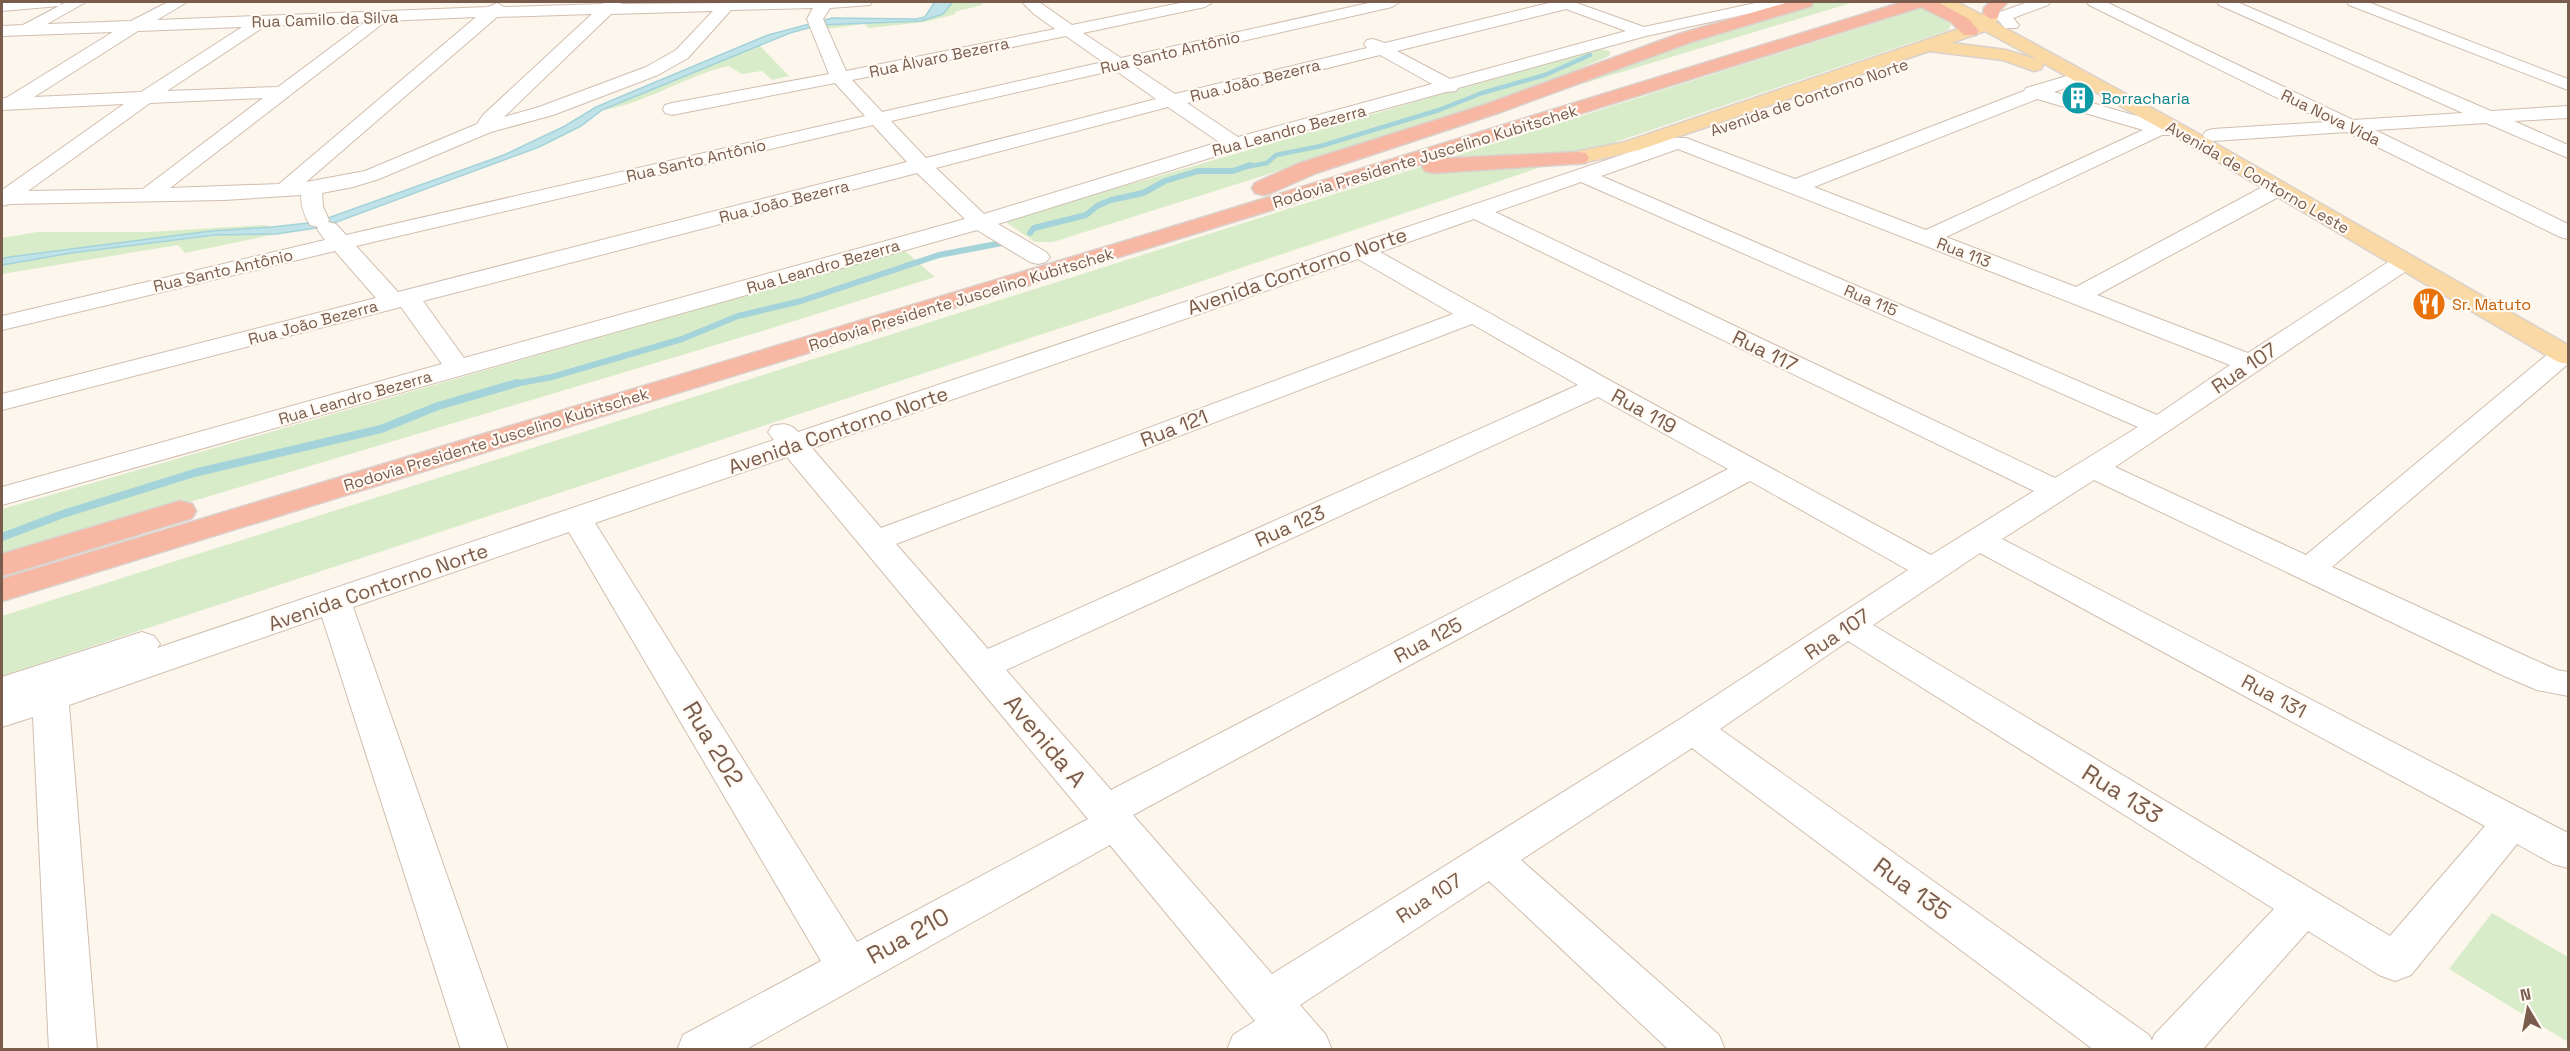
<svg xmlns="http://www.w3.org/2000/svg" width="2570" height="1051" font-family="'Space Grotesk',sans-serif">
<style>
.green{fill:#d8ecc9}
.water{fill:#bfe3e8;stroke:#a5d3da;stroke-width:1.5}
.lines{fill:none;stroke-linecap:round;stroke-linejoin:round}
.stream-far2{stroke:#a5d3da;stroke-width:4.5}
.stream-far1{stroke:#a5d3da;stroke-width:6}
.stream{stroke:#a5d3da;stroke-width:8}
.minor-casing{stroke:#d1beb0;stroke-width:2}
.major-casing{stroke:#dad1cd;stroke-width:3}
.highway-casing{stroke:#dad1cd;stroke-width:3}
.minor{fill:#fff;fill-rule:evenodd}
.major{fill:#fbd9a5;fill-rule:evenodd}
.highway{fill:#f7b7a3;fill-rule:evenodd}
.labels{text-anchor:middle;stroke-width:4.5;stroke-linejoin:round;paint-order:stroke}
.far-street-label{font-size:16px;fill:#7a5c4d;stroke:#fffaf3}
.far-culture-label{font-size:16px;fill:#0d838f;stroke:#fffaf3;text-anchor:start}
.far-food-label{font-size:16px;fill:#c56008;stroke:#fffaf3;text-anchor:start}
.street-label{font-size:20px;fill:#7a5c4d;stroke:#fffaf3}
.near-street-label{font-size:24px;fill:#7a5c4d;stroke:#fffaf3}
</style>
<rect width="100%" height="100%" fill="#fdf6ec"/>
<g class="green">
<path d="M953,2H983L982,5L954,12L956,14L925,22L869,28L864,24L826,29L824,25L921,21L943,14Z"/>
<path d="M1818,2H1854L1555,92L1551,91L1694,39Z"/>
<path d="M1896,2H1917L1951,24L1949,30L1119,309L2,676V616L1916,10Z"/>
<path d="M759,45L789,76L772,80L762,71L742,74L728,66C684,76 646,104 602,110Z"/>
<path d="M1598,49L1610,51L1609,56L1524,92L1478,108L1053,242H1035L1007,223L1008,220L1017,217Z"/>
<path d="M264,225L272,227L211,231L2,259V238L37,232H148Z"/>
<path d="M231,234H276L185,253L178,245L2,274V265L71,253Z"/>
<path d="M904,250L935,277L759,332L2,558V509Z"/>
<path d="M2492,913L2568,957V1042L2449,969Z"/>
</g>
<path class="water" d="M938,2H953L943,14L921,21L819,25L790,33L602,110L581,126L539,147L323,227L276,234L215,235L71,253L2,265V259L9,257L211,231L272,227L317,222L504,155L565,126L596,107L768,35L832,18L916,19L925,17L934,3Z"/>
<g class="lines">
<path class="stream-far2" d="M1246,167L1267,163L1276,155L1321,146L1439,110L1482,93L1545,75L1590,55"/>
<g class="stream-far1">
<path d="M1030,233L1034,228L1086,215L1097,206L1111,200L1143,193L1165,181L1198,171H1233L1250,165"/>
<path d="M509,385L552,377L682,339L738,316L801,301L939,255L1002,243"/>
</g>
<path class="stream" d="M2,537L63,514L194,473L381,429L438,406L517,383"/>
<defs>
<g id="minor">
<path d="M2,2H62L60,5L67,2H86L47,24L131,21L168,2H187L157,20L488,7L497,3L504,7L602,4L605,2H622L621,4L872,2L870,5L830,8L823,19L846,71L1055,29L1034,14L1022,2H1039L1072,25L1185,2H1213L1205,7L1083,33L1121,58L1373,2H1400L1392,7L1133,66L1175,94L1367,48L1364,44L1367,40L1373,39L1385,43L1553,2H1574L1644,27L1760,2H1787L1779,7L1646,36L1458,88L1456,91L1446,92L1242,148L998,224L1046,252L1050,257L1046,262L1038,264L1030,262L977,230L2,505V487L442,364L401,307L2,410V394L376,298L335,251L2,330V316L325,240L317,229L318,227L310,225C304,215 301,207 301,195L224,200L10,204L2,206V190L124,104L2,110V98H6L113,32L2,36V26L23,25L59,6L2,11ZM813,8L807,19L829,74L672,103L665,105L663,109L665,113L672,115L835,83L865,116L346,235L336,224L328,222L329,220L323,207L322,193L353,187L379,179L491,132L553,115L658,75L688,58L731,10ZM1566,9L1626,31L1450,79L1397,51ZM713,11L676,50L646,67L539,107L504,117L611,14ZM592,14L483,115L477,124L365,171L306,182L497,17ZM476,17L279,184L170,188L386,21ZM365,22L278,87L167,91L265,26ZM242,27L141,92L34,97L138,31ZM1066,36L1103,62L882,112L852,80ZM1380,55L1432,84L1238,137L1187,103ZM1115,70L1156,99L926,158L891,121ZM263,98L143,189L28,191L150,103ZM1168,107L1219,142L984,214L936,168ZM873,125L907,162L398,292L356,246ZM917,173L965,219L464,358L423,301Z"/>
<path d="M2028,2H2050L2048,5L2013,18L2019,25L2017,28H2005L1997,19L2000,12Z"/>
<path d="M2087,2H2106L2353,120L2463,113L2219,5L2217,2H2237L2491,111L2568,106V118L2514,121L2568,145V158L2486,123L2375,130L2568,224V239L2560,237L2347,132L2213,141L2206,139L2203,135L2206,131L2213,129L2326,122L2089,5Z"/>
<path d="M2347,2H2368L2568,79V90L2349,5Z"/>
<path d="M2067,76L2073,77L2076,81L2073,85L2054,92L2175,127L2178,131L2175,135H2162L1946,237L2076,287L2268,184L2276,183L2284,184L2287,189L2284,194L2097,295L2248,353L2396,257L2404,255L2412,257L2416,262L2412,267L2115,467L2306,555L2555,348L2568,347V364L2332,567L2530,658L2557,670L2568,672V696L2537,690L2504,676L2094,480L2002,539L2568,833V868L2553,864L2517,844L2411,975L2395,981L2379,975L2308,931L2202,1050H2094L1692,748L1521,860L1719,1035L1725,1050H1669L1489,881L1300,1005L1326,1035L1332,1050H1227L1233,1035L1255,1021L1110,845L745,1050H677L683,1035L821,961L569,532L353,607L508,1050H461L322,617L69,705L97,1050H49L33,717L2,727V677L142,632L154,636L160,644L157,648L774,440L768,432L772,426C783,423 790,423 798,432L1672,138H1686L1795,179L2024,91L2026,88ZM2037,99L2143,130L1926,230L1814,187ZM1678,149L2230,365L2157,415L1601,176ZM1581,182L2138,427L2055,478L1495,212ZM1474,219L2034,491L1931,555L1609,380L1380,252ZM1358,259L1453,314L881,528L812,448ZM1472,324L1578,385L988,649L896,544ZM1598,397L1728,469L1111,790L1006,670ZM787,457L1088,819L857,942L595,523ZM1750,481L1908,570L1680,719L1272,974L1133,815ZM1980,553L2485,826L2390,936L1873,625ZM1848,641L2274,909L2154,1035L2152,1041L2149,1035L1720,729Z"/>
</g>
<path id="major" d="M1938,2H1957L1982,15L1985,10H1997L1999,14L1996,23L2190,129L2568,345V364L2558,362L2176,137L2041,62L2043,65L2041,69L2034,71L2003,60L1929,51L1639,150L1578,164L1570,163L1567,158L1570,153L1625,142L1973,24ZM1985,31L2038,60L2006,50L1951,43Z"/>
<g id="highway">
<path d="M1789,2H1813L1811,6L1691,42L1498,113L1316,173L1271,193L1263,195L1255,193L1252,188L1255,183L1300,163L1484,105L1679,34Z"/>
<path d="M1903,2H1937L1969,19L1979,31L1976,35H1964L1951,22L1921,7L1435,159L1578,152L1586,153L1589,158L1586,163L1433,173L1425,171L1422,166L1424,163L2,601V579L1162,230Z"/>
<path d="M1990,2H2008L2000,10L1997,18L1991,19L1983,14L1984,8Z"/>
<path d="M180,501L192,504L196,511L192,518L2,576V554Z"/>
</g>
</defs>
<use href="#minor" class="minor-casing"/>
<use href="#major" class="major-casing"/>
<use href="#highway" class="highway-casing"/>
<use href="#minor" class="minor"/>
<use href="#major" class="major"/>
<use href="#highway" class="highway"/>
</g>
<defs>
<symbol id="building-disc" viewBox="-11 -11 22 22"><circle r="9.5" fill="#0f9aa8" stroke="#fffaf3"/><path d="M-4-6H4V6H1V3H-1V6H-4ZM-2.5-4.3h1.7v1.8h-1.7ZM.8-4.3h1.7v1.8H.8ZM-2.5-1h1.7V.8h-1.7ZM.8-1h1.7V.8H.8Z" fill="#fff"/></symbol>
<symbol id="restaurant-disc" viewBox="-11 -11 22 22"><circle r="9.5" fill="#e8710a" stroke="#fffaf3"/><path d="M-5-6h1v4h1v-4h1v4h1v-4h1v5L-1.5 .5V6h-2V.5L-5-1ZM5-6V6H3V1.5H1.5Q1.5-4 5-6Z" fill="#fff"/></symbol>
</defs>
<g fill-rule="evenodd">
<use href="#building-disc" x="2059" y="79" width="38" height="38"/>
<use href="#restaurant-disc" x="2410" y="285" width="38" height="38"/>
</g>
<g class="labels">
<g class="far-street-label">
<text transform="translate(325 19) rotate(-2)" y="6">Rua Camilo da Silva</text>
<text transform="translate(1170 52) rotate(-13)" y="6">Rua Santo Antônio</text>
<text transform="translate(939 57) rotate(-12)" y="6">Rua Álvaro Bezerra</text>
<text transform="translate(1255 80) rotate(-14)" y="6">Rua João Bezerra</text>
<text transform="translate(1809 97) rotate(-19)" y="6">Avenida de Contorno Norte</text>
<text transform="translate(2331 117) rotate(26)" y="6">Rua Nova Vida</text>
<text transform="translate(1289 130) rotate(-15)" y="6">Rua Leandro Bezerra</text>
<text transform="translate(1425 156) rotate(-17)" y="6">Rodovia Presidente Juscelino Kubitschek</text>
<text transform="translate(696 160) rotate(-13)" y="6">Rua Santo Antônio</text>
<text transform="translate(2258 177) rotate(30)" y="6">Avenida de Contorno Leste</text>
<text transform="translate(784 201) rotate(-14)" y="6">Rua João Bezerra</text>
<text transform="translate(1964 252) rotate(21)" y="6">Rua 113</text>
<text transform="translate(823 266) rotate(-16)" y="6">Rua Leandro Bezerra</text>
<text transform="translate(223 270) rotate(-13)" y="6">Rua Santo Antônio</text>
<text transform="translate(961 299) rotate(-17)" y="6">Rodovia Presidente Juscelino Kubitschek</text>
<text transform="translate(1871 300) rotate(23)" y="6">Rua 115</text>
<text transform="translate(313 322) rotate(-15)" y="6">Rua João Bezerra</text>
<text transform="translate(355 397) rotate(-16)" y="6">Rua Leandro Bezerra</text>
<text transform="translate(496 439) rotate(-17)" y="6">Rodovia Presidente Juscelino Kubitschek</text>
</g>
<g class="far-culture-label">
<text x="2101" y="104">Borracharia</text>
</g>
<g class="far-food-label">
<text x="2452" y="310">Sr. Matuto</text>
</g>
<g class="street-label">
<text transform="translate(1297 271) rotate(-19)" y="7">Avenida Contorno Norte</text>
<text transform="translate(1765 351) rotate(26)" y="7">Rua 117</text>
<text transform="translate(2244 368) rotate(-34)" y="7">Rua 107</text>
<text transform="translate(1644 411) rotate(29)" y="7">Rua 119</text>
<text transform="translate(1174 428) rotate(-21)" y="7">Rua 121</text>
<text transform="translate(838 430) rotate(-19)" y="7">Avenida Contorno Norte</text>
<text transform="translate(1290 526) rotate(-24)" y="7">Rua 123</text>
<text transform="translate(378 587) rotate(-19)" y="7">Avenida Contorno Norte</text>
<text transform="translate(1837 634) rotate(-34)" y="7">Rua 107</text>
<text transform="translate(1428 640) rotate(-28)" y="7">Rua 125</text>
<text transform="translate(2274 696) rotate(28)" y="7">Rua 131</text>
<text transform="translate(1429 898) rotate(-33)" y="7">Rua 107</text>
</g>
<g class="near-street-label">
<text transform="translate(1045 741) rotate(50)" y="8">Avenida A</text>
<text transform="translate(713 744) rotate(59)" y="8">Rua 202</text>
<text transform="translate(2122 794) rotate(32)" y="8">Rua 133</text>
<text transform="translate(1912 889) rotate(36)" y="8">Rua 135</text>
<text transform="translate(908 936) rotate(-29)" y="8">Rua 210</text>
</g>
</g>
<rect width="2570" height="1051" fill="none" stroke="#7a5c4d" stroke-width="6"/>
<g transform="translate(2528 1009) rotate(350)" stroke="#fffaf3" stroke-width="4.5" paint-order="stroke">
<path d="M0-4.5L10 22L0 15L-10 22Z" fill="#7a5c4d"/>
<text y="-9" font-size="16" font-weight="bold" text-anchor="middle" fill="#7a5c4d">N</text>
</g>
</svg>
